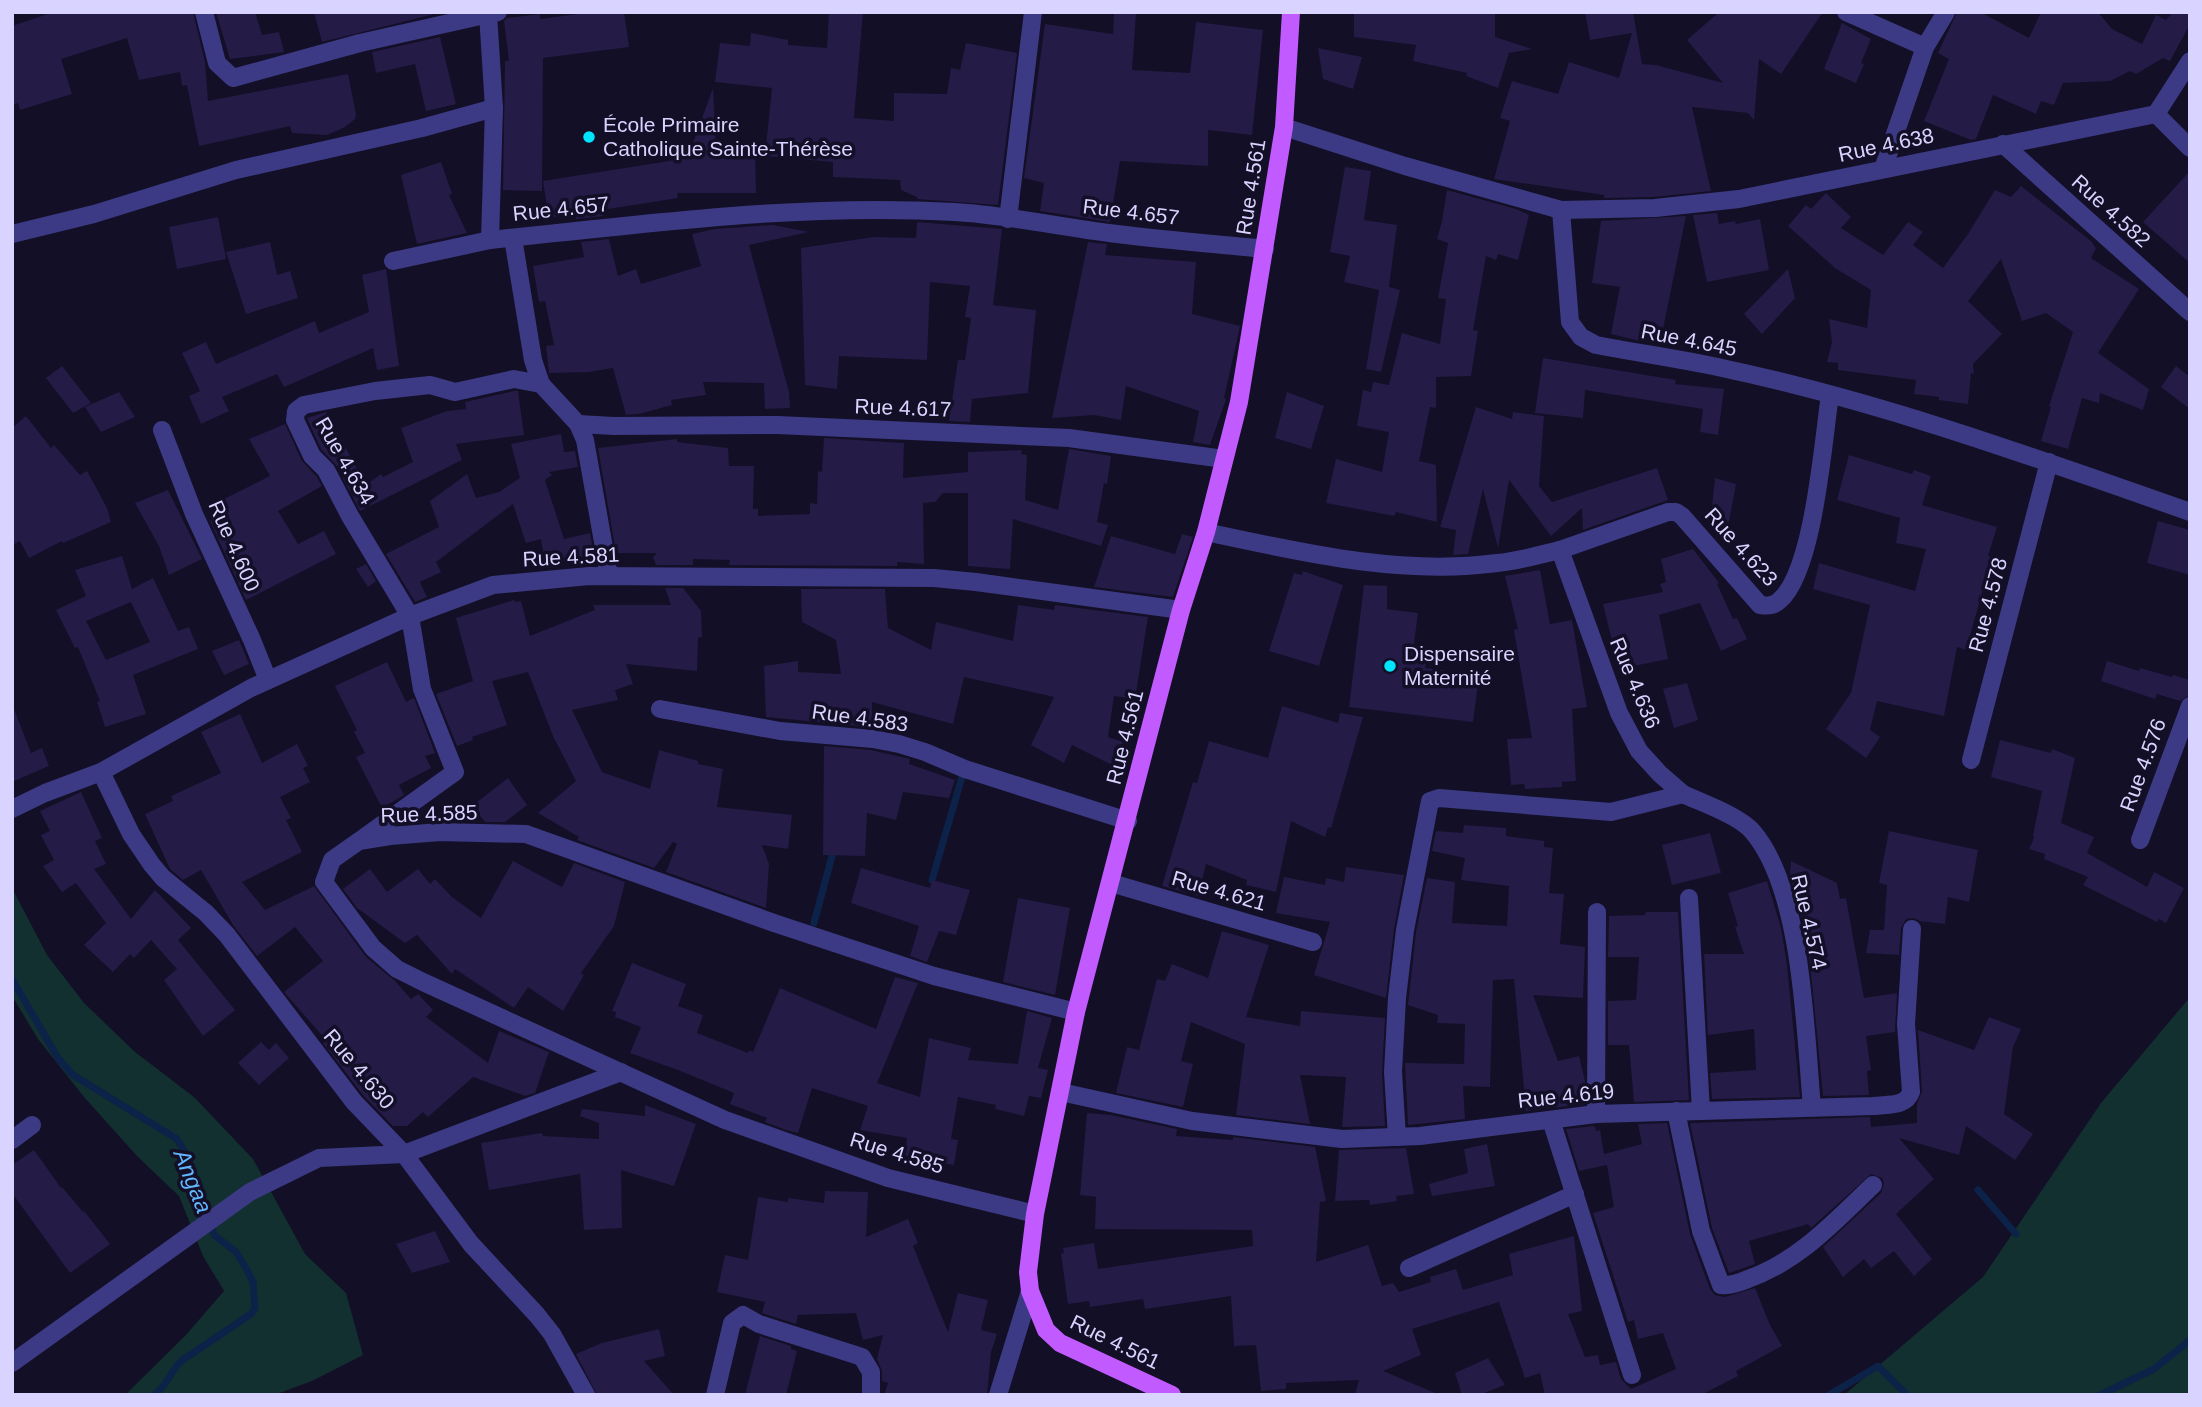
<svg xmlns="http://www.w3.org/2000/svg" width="2202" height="1407" font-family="Helvetica,sans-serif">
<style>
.green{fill:#12302f}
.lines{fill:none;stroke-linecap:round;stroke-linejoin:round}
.stream{stroke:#0c2248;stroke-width:7}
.building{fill:#241b47;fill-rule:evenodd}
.minor{stroke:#3d3a85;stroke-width:18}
.major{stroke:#c25bff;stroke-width:18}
.poi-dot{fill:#00e5ff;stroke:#130f26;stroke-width:2.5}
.labels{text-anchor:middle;stroke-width:7;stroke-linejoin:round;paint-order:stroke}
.poi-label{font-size:21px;fill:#d9d4ff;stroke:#130f26;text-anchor:start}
.street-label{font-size:21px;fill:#d9d4ff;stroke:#130f26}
.water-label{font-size:23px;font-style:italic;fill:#62b6ff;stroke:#130f26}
</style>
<rect width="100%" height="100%" fill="#130f26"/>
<g class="green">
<path d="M12,888L47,955L84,1003L135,1052L194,1097L253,1159L305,1254L346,1293L363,1355L312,1381L274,1395H125L185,1336L224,1291L203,1256L179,1196L137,1156L84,1097L38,1039L12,996Z"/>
<path d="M2190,997V1395H1844L1983,1277L2101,1103Z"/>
</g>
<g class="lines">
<g class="stream">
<path d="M932,880L964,770"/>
<path d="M814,923L832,856"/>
<path d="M12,979L58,1058L73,1075L177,1139L189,1159L214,1235L236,1252L247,1270L253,1282L255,1308L251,1314L181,1361C170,1372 168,1385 154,1395"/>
<path d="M1978,1190L2016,1234"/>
<path d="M1829,1395L1878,1366L1907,1395"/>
<path d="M2100,1395L2154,1369L2190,1340"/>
</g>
</g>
<g class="building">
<path d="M54,12H193L205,62L208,101L348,74L356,114L355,119L345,127L327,135L292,133L290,126L199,146L187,85L182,86L180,72L139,80L127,38L61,59L72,94L20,110L18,103L12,105V26Z"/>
<path d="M216,12H255L262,35L279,32L284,52L230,59Z"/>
<path d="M314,12H435V14L322,42Z"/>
<path d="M594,12H624L629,47L543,58L542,191L503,190L505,61H509L504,21L507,18L540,14V19Z"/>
<path d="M829,12H863L854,118L894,121V93L947,94L951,68L960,70L966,43L1017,53L998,205L917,199V197L901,190L900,180L833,177V162L765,156L772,88L715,82L720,43L750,46L751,33L788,40V45L827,48Z"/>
<path d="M1354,12H1495V37L1532,49L1509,53L1498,88L1466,76L1467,73L1413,61L1416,45L1354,37Z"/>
<path d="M1585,12H1633L1642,64L1656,65L1723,83L1687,40L1719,12H1823L1781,74L1759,59L1754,120L1748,113L1692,107L1711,191L1654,197L1604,198V195L1494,179L1510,121L1500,118L1512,81L1558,94L1569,62L1619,78L1632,33L1590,40Z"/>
<path d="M1957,12H1980L2029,38L2041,12H2098L2112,29L2142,44L2156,15L2166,20L2173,12H2190V24L2170,61L2163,58L2136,74L2130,71L2110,81L2063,83L2054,105L2041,101L2036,114L1993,95L1976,139L1971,140L1924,121L1949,59L1938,53Z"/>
<path d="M1114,13L1136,14L1132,70L1190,73L1196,22L1263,30L1252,135L1208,130V166L1120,161L1110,222L1040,211L1044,183L1024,178L1045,24L1113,34Z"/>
<path d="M1842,23L1871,39L1861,63L1864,64L1856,83L1824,69Z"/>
<path d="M440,37L456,104L426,111L415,64L376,73L372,52Z"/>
<path d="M1318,48L1362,57L1353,89L1323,79Z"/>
<path d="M713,88L716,148L755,145L756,193H677L678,198L602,210L603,216L576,219L574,214L549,218L543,181L688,158L697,132L692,121H701Z"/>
<path d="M441,162L452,194L449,195L467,233L417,244L401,175Z"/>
<path d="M1345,167L1371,171L1364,220L1397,225L1389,287L1400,290L1381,372L1366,369L1379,290L1344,282L1350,256L1330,252Z"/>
<path d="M2190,171V263L2143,222Z"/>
<path d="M2021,186L2091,241L2096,248L2091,258L2139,289L2098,353L2149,389L2143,410L2100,393L2099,403L2082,398L2068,449L2041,441L2051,407L2049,406L2073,332L2046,313L2022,321L2001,259L1968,301L2002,334L1973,364L1974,374L1971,373L1968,404L1939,400V397L1914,394L1916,380L1838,370V363L1827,362L1832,342L1829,319L1867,328L1871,290L1835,268L1788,226L1806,205L1811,209L1826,193L1851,217L1841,228L1883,255L1908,222L1923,232L1913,245L1943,268L1968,234L1995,190L2011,197Z"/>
<path d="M1447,190L1516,209L1529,215L1518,260L1498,254L1496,260L1486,256L1473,330L1478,331L1471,376L1436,377V408L1430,407L1419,461L1436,465L1437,522L1396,512L1394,516L1326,503L1336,459L1382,472L1389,432L1357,426L1363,390L1371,392L1373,382L1389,385L1402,333L1440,344L1446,299L1438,298L1448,243L1437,239L1442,221Z"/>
<path d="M1717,213L1719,224L1735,221L1736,224L1760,219L1769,270L1707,282L1693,215Z"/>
<path d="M1686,216L1661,339L1641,334L1640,341L1611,334L1620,287L1592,283L1601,221Z"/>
<path d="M218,217L226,259L177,269L169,227Z"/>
<path d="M917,222L1002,229L993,305L1036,310L1028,393L972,399L970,422L949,421L958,360H965L971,318L965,317L970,286L930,282L927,360L839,356L837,389L805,385L801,248L874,237L916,238Z"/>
<path d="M773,225L809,232L749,245L789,392L790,408L765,409L764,383L703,382L706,395L671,400L672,405L639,414L626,415L613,368L589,372L549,373L546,346L554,345L545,301L539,302L533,266L584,257L581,242L609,239L618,276L636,269L641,284L701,266L692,234L715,229Z"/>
<path d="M270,242L277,275L290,271L298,298L246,314L226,252Z"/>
<path d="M1088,242L1107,244L1105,255L1196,262L1192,314L1240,326L1224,398L1226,399L1210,445L1193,442L1199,411L1126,386L1121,420L1094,415L1052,418Z"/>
<path d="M386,269L399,366L377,370L373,348L284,387L277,374L222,397L229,411L201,424L189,396L200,391L182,353L206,342L216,364L315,321L319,333L369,312L362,275Z"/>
<path d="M1788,269L1795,298L1762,334L1744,314Z"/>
<path d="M1543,358L1676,380L1675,384L1724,389L1718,435L1700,432L1703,409L1585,390L1583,418L1535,413Z"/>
<path d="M62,366L91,403L73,413L46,378Z"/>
<path d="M2176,366L2190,377V409L2161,387Z"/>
<path d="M514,391H518L524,435L456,444L462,460L360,511L336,465L321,449L307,418L326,412L366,485L381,474L383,477L413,462L401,428L447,411L466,409L465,402Z"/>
<path d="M119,392L135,417L101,432L85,407Z"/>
<path d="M1287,392L1324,406L1311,449L1275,438Z"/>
<path d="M1476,407L1512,419L1513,412L1544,416L1539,486L1552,502L1657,468L1668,500L1583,530L1582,508L1551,536L1509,480L1498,548L1483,489L1468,554L1453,555L1456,530L1440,527Z"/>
<path d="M26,416L51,448L54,445L80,475L87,471L107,508L111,522L63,543L62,541L29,558L20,541L12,545V428Z"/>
<path d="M285,424L302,461L317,477L322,486L278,511L298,544L324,531L336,554L246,600L210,521L228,510L222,500L270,476L249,439Z"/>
<path d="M561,434L564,452L575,451L578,467L549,472L552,475L545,480L564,539L590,533L594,556L545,564L541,539L526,543L513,504L436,562L441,572L420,582L427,597L415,602L386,554L439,527L430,501L467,474L476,498L499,492L520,478L511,444Z"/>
<path d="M824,438L904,443L903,478L968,472V452L1022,450L1021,454L1027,455L1025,500L1058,510L1069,449L1111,456L1107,484L1104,483L1097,522L1108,525L1101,546L1013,519L1010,569L968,566V493H943L935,502L923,503L924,564L897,562V566L729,565L730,560L693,559V565H656L653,557L657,553H616L598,448L677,439V442L728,448L729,466H754L753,509H758V516L810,514V503L817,504L818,471L822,472Z"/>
<path d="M1849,455L1912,474L1914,470L1931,476L1922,505L1997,527L1988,556L1992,557L1966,650L1957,647L1944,716L1877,701L1870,730L1880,737L1866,758L1826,729L1851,693L1870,605L1813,589L1819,563L1915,591L1926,549L1896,543L1900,518L1837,500Z"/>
<path d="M1715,478L1736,484L1728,526H1710Z"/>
<path d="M168,490L202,559L169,575L159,546L135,503Z"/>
<path d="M2158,521L2190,530V575L2147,563Z"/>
<path d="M1182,534L1193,537L1173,597L1094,587L1111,536L1175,554Z"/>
<path d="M1693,549L1719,583L1717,584L1733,619L1737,618L1747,639L1721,651L1700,603L1659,615L1668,659L1619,669L1603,604L1663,592L1660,584L1666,582L1661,559Z"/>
<path d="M122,556L132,589L153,578L178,631L189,627L198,649L133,675L146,714L105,727L97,702L100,701L78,647L75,648L56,610L86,596L75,570ZM131,602L150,642L106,660L86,621Z"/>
<path d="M366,564L376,581L368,587L356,569Z"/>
<path d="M1540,570L1550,624L1572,620L1587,707L1572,709L1576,781L1562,782V787L1525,789L1524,784L1511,785L1507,739L1532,738L1514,630L1518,629L1505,576Z"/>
<path d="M1303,571L1343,585L1319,666L1269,651L1294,573L1302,575Z"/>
<path d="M1364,585L1387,586V609L1418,613L1413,651L1428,653L1425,668L1479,675L1473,722L1349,707Z"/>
<path d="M665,588H683L701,611L702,637L698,638L697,671L626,664L633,684L615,690L618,700L572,710L602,772L650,789L659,750L698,761V764L723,769L717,807L792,815L788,849L762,845L769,864L766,908L666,872L677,844L673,842L654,868L577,840L579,837L538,813L576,781L553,736L528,672L492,681L507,725L472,737L473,740L457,746L436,694L473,681L456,618L514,600L515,602L521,601L530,636L595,610L593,605H671Z"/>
<path d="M801,589H885L888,628L931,650L936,622L1013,641L1018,605L1054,610L1055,605L1148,617L1135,699L1114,696L1108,737L1123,742L1112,765L1072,745L1064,763L1031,745L1054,697L964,677L953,724L872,702V727L766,717L764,666L798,661V672L841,674L836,640L802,622Z"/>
<path d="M239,640L249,664L224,675L212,651Z"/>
<path d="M2107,661L2139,671L2140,668L2172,677L2173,675L2190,680L2189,695L2180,701L2157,694L2155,699L2101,681Z"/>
<path d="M387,662L406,702L414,698L435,753L425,756L431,768L399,785L404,795L382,808L356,757L365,753L354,732L357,730L335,686Z"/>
<path d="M1687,683L1698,720L1674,728L1663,689Z"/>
<path d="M1282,706L1338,723L1340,713L1363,717L1331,828L1328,827L1325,837L1291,821L1276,892L1246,885L1247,880L1206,864L1198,896L1162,886L1193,782L1197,783L1209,741L1268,758Z"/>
<path d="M12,709H14L31,753L42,748L49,766L12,782Z"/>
<path d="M240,714L262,763L297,744L308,766L303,768L310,782L280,797L291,818L286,820L302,852L242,882L265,910L314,886L366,957L395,981L411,999L418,994L433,1010L426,1017L488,1063L499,1031L549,1052L535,1093L525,1096L473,1077L428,1117L423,1112L407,1126H393L363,1095L323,1043L326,1040L284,992L323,961L295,927L257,956L233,925L201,870L183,880L170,869L145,814L173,801L171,796L221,773L201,732Z"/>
<path d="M2000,740L2051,753L2052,749L2075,758L2061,823L2094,837L2087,853L2147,887L2154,872L2184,888L2166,923L2159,919L2157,922L2083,885L2088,877L2044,859L2045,854L2029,849L2034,838L2033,835L2042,791L1991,777Z"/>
<path d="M824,746L871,750L910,759L909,764L955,780L949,798L903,792L896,820L867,813L865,856L823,855Z"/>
<path d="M508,778L527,805L505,822H485L472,806Z"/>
<path d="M81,792L102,838L95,841L106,864L94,869L131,919L155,890L191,928L178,940L235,1010L203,1036L164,980L177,969L151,940L134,958L130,954L113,972L84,945L106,923L76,883L62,892L43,866L54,860L41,835L50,831L40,811Z"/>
<path d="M1464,825L1506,828V836L1544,841V847L1553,848L1549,893L1564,894L1560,944L1585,947L1583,998L1533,995L1558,1061L1579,1056L1585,1081V1104L1526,1111L1514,979L1493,980L1490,1087L1463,1086L1465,1119L1408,1125L1405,1063L1464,1064L1465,1024L1437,1023L1438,1015L1408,1005L1416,932L1427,878L1455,882L1452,923L1507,926L1509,886L1461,880L1465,858L1432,851L1436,831L1463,833Z"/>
<path d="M1889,831L1978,850L1969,902L1948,897L1945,924L1920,921L1913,918L1906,919L1901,928L1899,955L1866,953L1870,930H1884L1887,885L1879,883Z"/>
<path d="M1710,833L1721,873L1672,885L1662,845Z"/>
<path d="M513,861L562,887L574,863L625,882L614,926L581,973L584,975L563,1011L528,987L514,1008L455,969L452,974L417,935L405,943L357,908L343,889L370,869L387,892L418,869L430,884L435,879L452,897L481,918Z"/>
<path d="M1791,861L1837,883L1840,899L1846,898L1864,998L1897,993L1895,1032L1866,1036L1871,1070L1867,1071L1869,1095L1823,1096L1810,962L1803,922L1789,874H1790Z"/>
<path d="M1346,867L1404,875L1394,929L1386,998L1314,975L1330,922L1276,913L1284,877L1325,885L1326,878L1344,882Z"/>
<path d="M861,868L930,888L932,880L970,890L956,935L939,931L927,962L910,956L919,926L851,903Z"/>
<path d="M1767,881L1781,928L1787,965L1800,1097L1712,1099L1710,1073L1756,1070L1754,1029L1708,1035L1704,954H1744L1735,927L1738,926L1728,893Z"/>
<path d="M1018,898L1070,908L1055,995L1003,982Z"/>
<path d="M1646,912H1678L1689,1100L1634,1102L1629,1045H1608V1001L1636,1000L1639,957H1608L1609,916L1645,915Z"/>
<path d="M1222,931L1269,945L1246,1017L1300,1026L1301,1011L1385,1018L1382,1073L1385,1126L1342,1127L1346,1077L1300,1075L1310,1124L1236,1115L1245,1044L1191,1022L1181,1061L1193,1064L1183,1107L1116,1093L1127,1047L1139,1050L1157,979L1165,981L1172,964L1208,978Z"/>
<path d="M632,963L686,984L678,1006L703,1015L697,1033L748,1053L749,1050L753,1052L780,988L876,1029L895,977L918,983L877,1083L920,1097L929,1038L971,1048L968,1060L1018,1064L1027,1011L1052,1018L1038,1068L1048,1070L1041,1098L1029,1096L1024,1116L995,1109L996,1105L958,1097L951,1139L958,1140L954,1165L904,1156L907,1138L860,1130L868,1106L812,1088L798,1133L786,1130L765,1122L767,1118L730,1104L734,1093L678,1070L630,1053L641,1027L615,1017L616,1012L612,1011Z"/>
<path d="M1989,1017L2021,1029L2013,1047L2004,1114L2033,1134L2015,1160L1966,1126L1959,1155L1899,1138L1934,1179L1896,1214L1932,1259L1914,1276L1894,1251L1871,1268L1864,1259L1843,1277L1823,1247L1881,1193L1884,1183L1882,1178L1871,1174L1811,1228L1808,1224L1749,1241L1755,1264L1729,1273L1712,1228L1690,1123L1870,1117L1871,1127L1917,1123V1104L1922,1091L1918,1030L1974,1050Z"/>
<path d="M261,1042L269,1050L276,1043L289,1058L259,1085L238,1063Z"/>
<path d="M645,1105L696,1124L674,1186L621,1170L622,1228L584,1230L580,1174L489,1190L481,1143L542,1133L543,1136L599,1139V1123L580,1116L582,1109L645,1116Z"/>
<path d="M1087,1113L1111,1115L1177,1129L1176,1136L1233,1140V1137L1315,1147L1326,1201L1320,1202L1316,1262L1368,1245L1382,1286L1393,1283L1399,1292L1431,1282L1430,1277L1456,1269L1463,1290L1513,1275L1509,1254L1574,1236L1582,1311L1568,1314L1585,1357L1598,1355L1600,1365L1616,1362L1621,1379L1631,1389L1676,1369L1663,1333L1638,1339L1634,1320L1628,1322L1593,1213L1614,1207L1607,1165L1579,1171L1566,1129L1595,1126L1596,1131L1600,1130L1604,1154L1642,1144L1638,1124L1667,1123L1690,1234L1710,1289L1715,1295L1725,1297L1755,1288L1770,1325L1782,1346L1736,1371L1738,1376L1701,1395H1545L1540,1373L1525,1378L1499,1302L1412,1329L1421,1355L1383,1371L1440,1395H1355L1359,1380L1286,1383V1389L1261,1391L1256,1345L1234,1346L1231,1296L1145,1309L1143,1299L1090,1307L1089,1301L1068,1304L1061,1254L1064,1253L1063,1248L1094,1243L1098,1269L1253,1246L1252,1230L1095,1229L1096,1197L1080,1195Z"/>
<path d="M1487,1144L1495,1186L1432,1196L1429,1184L1468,1173L1464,1149Z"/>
<path d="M1406,1148L1414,1194L1396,1196L1397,1201L1370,1205L1369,1200L1335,1201L1339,1150Z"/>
<path d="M34,1150L61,1188L62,1187L83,1212L84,1211L110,1244L70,1273L12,1193V1165Z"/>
<path d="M825,1191L868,1192L866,1237L908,1219L918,1243L913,1246L948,1332L958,1293L988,1300L981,1330L997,1334L991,1352L987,1395H884L888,1383L882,1381V1371L877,1359L883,1335L863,1340L856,1313L798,1315L796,1324L762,1313L765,1302L717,1292L725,1255L748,1260L758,1197L788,1202V1198L824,1203Z"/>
<path d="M435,1231L450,1262L412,1273L396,1244Z"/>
<path d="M659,1329L665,1356L644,1361L674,1395H597L576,1354L602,1343Z"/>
<path d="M760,1336L791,1346V1349L797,1351L786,1395H745Z"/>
<path d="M1488,1358L1505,1385L1479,1395H1462L1455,1373Z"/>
</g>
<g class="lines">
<g class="minor">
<path d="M204,12L217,63L233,78L360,43L498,12"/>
<path d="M1846,12L1925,47"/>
<path d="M488,14L494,108"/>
<path d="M2156,114L2190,148"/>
<path d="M1284,127L1405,166L1561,210L1570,322L1581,337L1596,345C1638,353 1680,359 1722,368C1882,402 2036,458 2190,512"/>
<path d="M2003,144L2190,312"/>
<path d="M1883,169L1925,47L1946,12"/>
<path d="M1561,210L1655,208L1739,199L2156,114L2190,61"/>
<path d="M1008,219L1033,12"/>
<path d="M12,234L94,214L236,170L422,128L494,108L490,240C645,224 799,203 955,212C1009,215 1063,228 1117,234C1166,240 1215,244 1265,249"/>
<path d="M513,238L533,360L541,384"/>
<path d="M393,261L490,240"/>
<path d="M578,424L614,426L777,425L1069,438L1224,459"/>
<path d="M162,430L194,514L252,640L268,680"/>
<path d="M1206,532C1300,552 1400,576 1497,563C1519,561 1539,555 1560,550L1619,713L1639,751L1660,774L1683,794L1611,812L1439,798L1430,801L1405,930L1397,998L1393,1072L1397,1137"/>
<path d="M1560,550L1668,512H1676L1682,516L1760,605C1768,606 1774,606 1780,600C1814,570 1823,441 1830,395"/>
<path d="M660,709L780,731L873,739L899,744L925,752L965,769L1128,821"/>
<path d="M1971,760L2049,462"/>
<path d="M101,772L131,834L152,865L163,878L206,913L227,935L354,1102L404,1154L471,1244L537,1315L552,1334L586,1395"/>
<path d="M1683,794C1702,803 1740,816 1753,832C1803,891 1805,1032 1812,1107"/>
<path d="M12,809L45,793L101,772L251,688L410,616L493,585L589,576L934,578L976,582L1181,610"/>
<path d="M362,839L455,772L422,689L410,616L350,516L326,470L312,456L295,420L296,411L304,405L375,391L430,385L455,392L514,379L541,384L578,424L585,440L609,576"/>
<path d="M2140,840L2190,706"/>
<path d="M1111,883L1313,942"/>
<path d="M1689,898L1701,1111"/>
<path d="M1061,1092L1192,1121L1342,1139L1420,1136L1596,1114L1874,1106C1887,1104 1906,1107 1911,1092L1906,1024L1912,929"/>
<path d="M1676,1111L1701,1231L1721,1285C1731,1286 1739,1283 1748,1279C1799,1261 1834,1222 1873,1185"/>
<path d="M1596,1114L1597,912"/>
<path d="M1551,1120L1632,1375"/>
<path d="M12,1140L32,1125"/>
<path d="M1035,1214L888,1178L725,1120L423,982L397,969L373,948L324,882L332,860L359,841L390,836L440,832L526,834L774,923L934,976L1076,1012"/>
<path d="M1409,1268L1575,1194"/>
<path d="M12,1363L250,1192L319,1158L404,1154L621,1072"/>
<path d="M715,1395L732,1323L743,1315L759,1324L862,1357L871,1372V1395"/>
<path d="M998,1395L1030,1291"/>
</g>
<path class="major" d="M1172,1395L1060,1343L1046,1330L1030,1291L1028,1272L1035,1214L1076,1012L1181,610L1206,532L1239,402L1284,127L1291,12"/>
</g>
<g class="poi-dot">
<circle cx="589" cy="137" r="7"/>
<circle cx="1390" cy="666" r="7"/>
</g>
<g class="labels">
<g class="poi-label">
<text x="603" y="132">École Primaire<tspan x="603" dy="24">Catholique Sainte-Thérèse</tspan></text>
<text x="1404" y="661">Dispensaire<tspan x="1404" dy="24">Maternité</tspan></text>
</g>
<g class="street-label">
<text transform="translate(1886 145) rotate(-12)" y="7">Rue 4.638</text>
<text transform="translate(1251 187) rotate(-81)" y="7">Rue 4.561</text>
<text transform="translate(561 209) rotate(-6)" y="7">Rue 4.657</text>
<text transform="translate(2111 211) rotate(42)" y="7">Rue 4.582</text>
<text transform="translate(1131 212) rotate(7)" y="7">Rue 4.657</text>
<text transform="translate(1689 340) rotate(11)" y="7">Rue 4.645</text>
<text transform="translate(903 408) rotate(2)" y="7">Rue 4.617</text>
<text transform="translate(345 461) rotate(60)" y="7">Rue 4.634</text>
<text transform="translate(234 546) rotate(66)" y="7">Rue 4.600</text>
<text transform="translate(1741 547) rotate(48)" y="7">Rue 4.623</text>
<text transform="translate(571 557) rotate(-3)" y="7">Rue 4.581</text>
<text transform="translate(1988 605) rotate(-75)" y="7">Rue 4.578</text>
<text transform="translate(1635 683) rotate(67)" y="7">Rue 4.636</text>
<text transform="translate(860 718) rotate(8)" y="7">Rue 4.583</text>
<text transform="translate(1125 737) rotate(-76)" y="7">Rue 4.561</text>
<text transform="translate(2143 765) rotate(-70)" y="7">Rue 4.576</text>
<text transform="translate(429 814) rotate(-2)" y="7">Rue 4.585</text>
<text transform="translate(1219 891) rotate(16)" y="7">Rue 4.621</text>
<text transform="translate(1809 922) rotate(77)" y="7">Rue 4.574</text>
<text transform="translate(359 1069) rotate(50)" y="7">Rue 4.630</text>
<text transform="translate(1566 1096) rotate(-6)" y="7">Rue 4.619</text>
<text transform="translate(897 1153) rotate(17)" y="7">Rue 4.585</text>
<text transform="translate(1115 1342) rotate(26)" y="7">Rue 4.561</text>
</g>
<g class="water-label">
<text transform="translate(193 1181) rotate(68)" y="8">Angaa</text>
</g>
</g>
<rect width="2202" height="1407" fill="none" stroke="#d9d4ff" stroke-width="28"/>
</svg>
